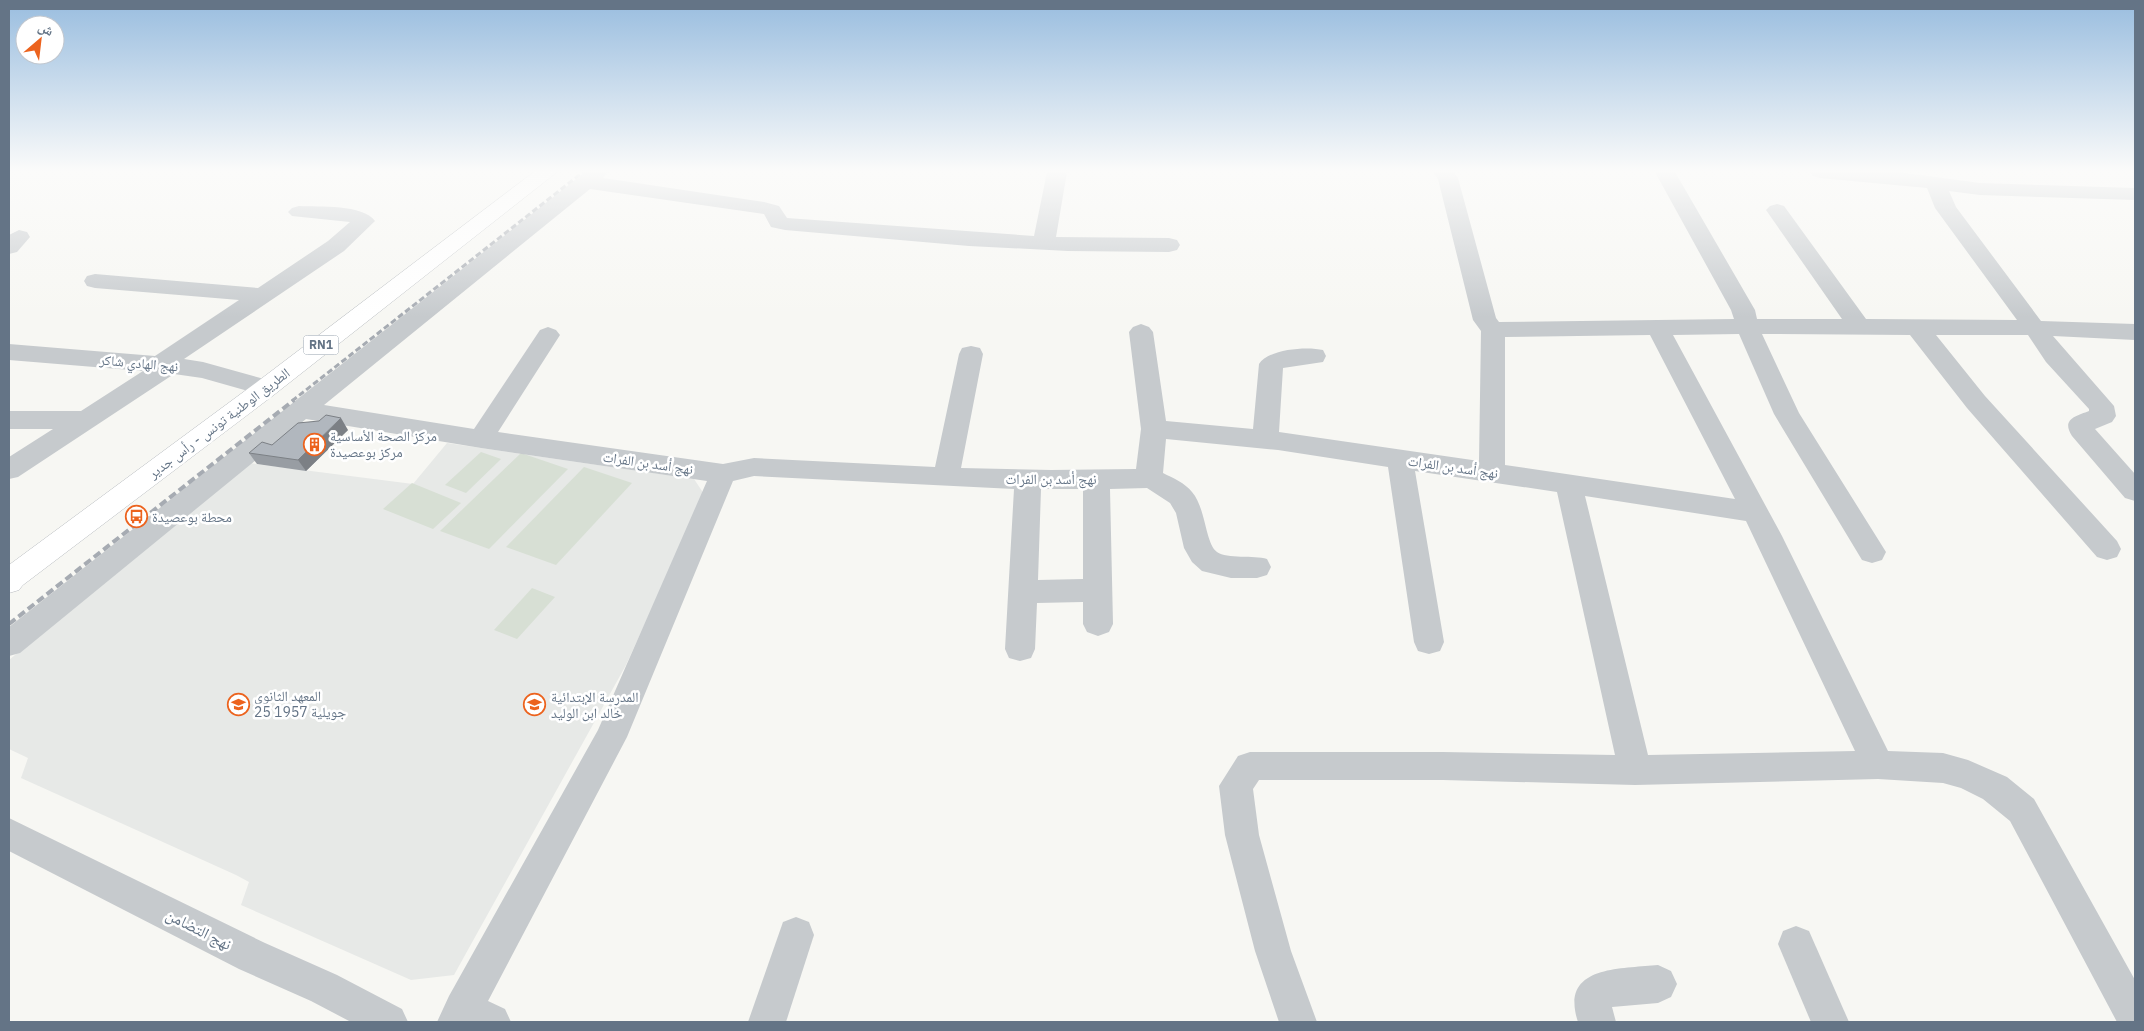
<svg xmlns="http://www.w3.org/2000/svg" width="2144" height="1031" font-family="'IBM Plex Sans','Noto Naskh Arabic',sans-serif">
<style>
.built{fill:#e7e9e7}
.green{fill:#d7dfd4}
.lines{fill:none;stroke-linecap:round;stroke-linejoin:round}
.major-casing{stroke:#b7bbbf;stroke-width:1}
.highway-casing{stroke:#b8bbbf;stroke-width:1}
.minor{fill:#c6cacd;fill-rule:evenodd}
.major{fill:#fff;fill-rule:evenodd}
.highway{fill:#fff;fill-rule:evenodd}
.rail-far1{stroke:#a6abb2;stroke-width:3;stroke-dasharray:6 3;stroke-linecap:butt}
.rail{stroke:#a6abb2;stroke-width:4;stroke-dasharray:8 4;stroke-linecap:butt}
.wall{fill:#989da3}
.shaded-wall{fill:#7c8085}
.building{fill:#b1b7be;stroke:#7c8085}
.labels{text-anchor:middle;stroke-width:5;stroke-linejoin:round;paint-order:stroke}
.shield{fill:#fff;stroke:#929eaa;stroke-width:1}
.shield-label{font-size:12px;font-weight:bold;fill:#647486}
.street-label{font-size:14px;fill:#647486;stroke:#fff}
.poi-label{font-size:14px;fill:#647486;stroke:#fff;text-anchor:start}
.near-street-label{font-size:16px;fill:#647486;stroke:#fff}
</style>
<rect width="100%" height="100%" fill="#f7f7f3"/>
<path class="built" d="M447,443L694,479L704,494L626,665L454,975L411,980L241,905L249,882L236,875L21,778L28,758L9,749V660L249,463L413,484Z"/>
<g class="green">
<path d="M481,452L501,459L466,493L445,485Z"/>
<path d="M521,453L568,469L489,549L440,531Z"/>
<path d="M584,467L632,483L556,565L506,547Z"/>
<path d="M412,483L461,503L433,529L383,509Z"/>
<path d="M532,588L555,597L517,639L494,630Z"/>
</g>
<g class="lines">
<defs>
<path id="major" d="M534,172H557L275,394L19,588L9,591V565L257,382Z"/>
<path id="highway" d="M17,563L27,566L31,574L19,590L9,593V566Z"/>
</defs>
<use href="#major" class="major-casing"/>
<use href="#highway" class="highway-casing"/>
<g class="minor">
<path d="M585,172H608L603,178L764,202L779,206L787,218L1034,236L1047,172H1067L1056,237L1169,238L1177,240L1180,245L1177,250L1169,252L1068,251L969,246L785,230L771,227L764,214L590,189L324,405L474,429L540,330L548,327L556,330L560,335L498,432L723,464L754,458L935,467L959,354L962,348L971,346L980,348L983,354L961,468L1051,470L1136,469L1141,429L1129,332L1133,327L1141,324L1149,327L1153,332L1166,421L1253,429L1259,364C1268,349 1307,346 1323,350L1326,356L1323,362L1283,368L1279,432L1479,461L1481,331L1473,320L1438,179L1433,172H1454L1458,178L1496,318L1499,322L1734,319L1731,310L1655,172H1675L1755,310L1757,319H1842L1766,210L1770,206L1777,204L1784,206L1866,319L2017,320L1935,208L1927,188L1820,178L1813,176L1810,172H1898L1980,183L2135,188V200L1980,195L1949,191L1956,207L2041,321L2135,324V340L2053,336L2114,406L2116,416L2112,422L2095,429L2135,474V501L2125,498L2072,436C2061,419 2076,416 2089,411V409L2046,362L2028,335H1936L1985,396L2117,541L2121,549L2117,557L2107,560L2097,557L1967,408L1910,335L1762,334L1799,413L1886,552L1882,560L1872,563L1862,560L1774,414L1739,334L1673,335L1782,536L1888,751L1943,753L1968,760L2007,777L2034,799L2135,980V1022H2117L2010,821L1983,799L1961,788L1943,783L1878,779L1635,785L1443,780H1259L1253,789L1259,835L1291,951L1317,1022H1279L1255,951L1225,835L1219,786L1238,756L1250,752H1443L1615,755L1557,492L1415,471L1444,642L1440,651L1429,654L1418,651L1414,642L1388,467L1278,450L1166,439L1163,473C1173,478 1185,483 1192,492C1206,508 1205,543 1217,552C1227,559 1254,555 1267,559L1271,567L1267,575L1257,578H1231L1202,571L1192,562L1184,548L1176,513L1170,503L1147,488L1110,489L1113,624L1109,632L1098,636L1087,632L1083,624V602L1037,603L1035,649L1031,658L1020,661L1009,658L1005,649L1014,489L754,476L733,481L627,737L488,1001L505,1009L511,1022H437L449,996L598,730L707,481L481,448L306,419L20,653L9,656V627ZM1650,335L1735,499L1505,465V337ZM1041,489H1083V579L1038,580ZM1585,496L1746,521L1855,751L1648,755Z"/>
<path d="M299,206C319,207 363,204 375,221L344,251L184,359L203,362L275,382L278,388L275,394L266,396L202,378L174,374L18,477L9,479V457L53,429H9V411H81L143,371L9,360V344L155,356L239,300L95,288L87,286L84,281L87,276L95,274L258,288L328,241L350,222L292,216L288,212L292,208Z"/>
<path d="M19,230L27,232L30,237L17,252L9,254V235Z"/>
<path d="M9,818L265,943L337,975L402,1009L408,1022H351L311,1001L239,969L9,851Z"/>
<path d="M796,917L809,922L814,935L786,1022H748L783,922Z"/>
<path d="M1796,926L1809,931L1849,1022H1811L1778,944L1783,931Z"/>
<path d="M1658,965L1671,971L1677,984L1671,997L1658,1003L1612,1007L1616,1022H1578C1559,965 1621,969 1658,965Z"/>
</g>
<use href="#major" class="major"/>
<use href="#highway" class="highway"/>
<path class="rail-far1" d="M292,401L583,172"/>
<path class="rail" d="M9,624L294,400"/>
</g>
<path class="wall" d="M348,430L306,471L257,464L249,453L272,445Z"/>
<path class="shaded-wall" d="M341,418L348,430L306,471L298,460Z"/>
<path class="building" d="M326,415L341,418L298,460L249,453L262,442L272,445L298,423L319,421Z"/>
<linearGradient id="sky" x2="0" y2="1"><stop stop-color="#99bddf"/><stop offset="0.54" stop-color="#fbfbfa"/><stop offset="1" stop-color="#fbfbfa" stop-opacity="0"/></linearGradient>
<rect width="2144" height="317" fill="url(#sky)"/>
<defs>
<symbol id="building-ring" viewBox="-11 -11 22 22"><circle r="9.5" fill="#fff" stroke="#ec631e" stroke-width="1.5"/><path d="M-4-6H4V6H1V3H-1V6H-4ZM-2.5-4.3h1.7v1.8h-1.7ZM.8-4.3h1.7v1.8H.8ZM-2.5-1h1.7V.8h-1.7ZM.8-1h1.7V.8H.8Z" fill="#ec631e"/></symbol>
<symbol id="bus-ring" viewBox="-11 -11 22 22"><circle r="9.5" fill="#fff" stroke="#ec631e" stroke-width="1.5"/><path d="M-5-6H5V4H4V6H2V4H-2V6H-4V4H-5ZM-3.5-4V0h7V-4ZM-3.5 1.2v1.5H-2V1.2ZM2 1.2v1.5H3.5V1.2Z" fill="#ec631e"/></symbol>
<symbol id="school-ring" viewBox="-11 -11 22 22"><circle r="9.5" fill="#fff" stroke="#ec631e" stroke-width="1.5"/><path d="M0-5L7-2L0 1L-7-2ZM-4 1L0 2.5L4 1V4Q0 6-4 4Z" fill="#ec631e"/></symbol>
</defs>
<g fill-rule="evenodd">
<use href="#building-ring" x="302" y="432" width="25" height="25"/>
<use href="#bus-ring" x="124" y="504" width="25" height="25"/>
<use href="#school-ring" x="226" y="692" width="25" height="25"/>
<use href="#school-ring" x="522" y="692" width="25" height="25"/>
</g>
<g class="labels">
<rect class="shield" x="303.5" y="335.5" width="35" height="19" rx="4"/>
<g class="shield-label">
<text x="321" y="349">RN1</text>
</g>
<g class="street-label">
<text transform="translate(139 363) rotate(5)" y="5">نهج الهادي شاكر</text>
<text transform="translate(219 423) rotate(-37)" y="5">الطريق الوطنية تونس - رأس جدير</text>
<text transform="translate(648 463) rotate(8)" y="5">نهج أسد بن الفرات</text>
<text transform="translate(1453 467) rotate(8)" y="5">نهج أسد بن الفرات</text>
<text x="1051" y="484">نهج أسد بن الفرات</text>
</g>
<g class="poi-label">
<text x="330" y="441">مركز الصحة الأساسية<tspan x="330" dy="16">مركز بوعصيدة</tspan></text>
<text x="152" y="522">محطة بوعصيدة</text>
<text x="254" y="701">المعهد الثانوي<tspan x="254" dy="16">25 جويلية 1957</tspan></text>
<text x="551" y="702">المدرسة الإبتدائية<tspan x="551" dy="16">خالد ابن الوليد</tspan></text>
</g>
<g class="near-street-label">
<text transform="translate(199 929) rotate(27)" y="6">نهج التضامن</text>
</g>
</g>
<rect width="2144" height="1031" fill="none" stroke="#647486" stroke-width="20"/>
<g transform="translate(40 40) rotate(28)"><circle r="24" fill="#ffffff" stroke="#c1c7cf"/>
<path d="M0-4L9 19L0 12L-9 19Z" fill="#ec631e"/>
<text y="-8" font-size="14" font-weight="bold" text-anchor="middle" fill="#647486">ش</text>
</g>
</svg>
